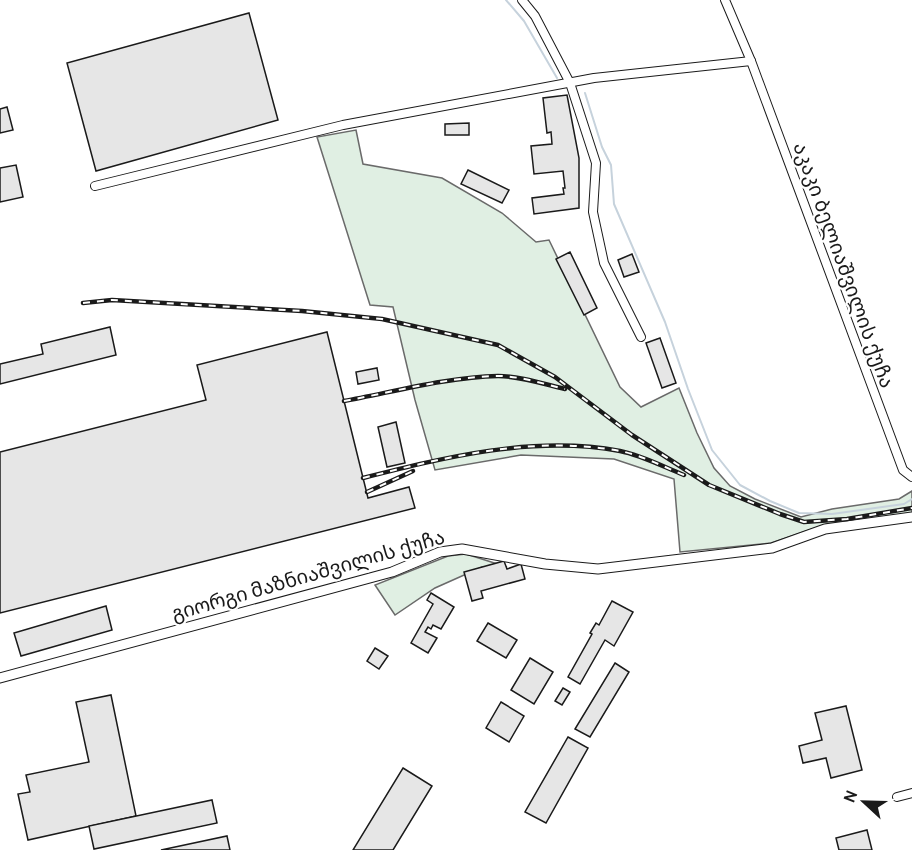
<svg xmlns="http://www.w3.org/2000/svg" width="912" height="850" font-family="Cabin,'Noto Sans Georgian',sans-serif">
<style>
.green{fill:#e0efe3;stroke:#6a6a6a;stroke-width:1.5}
.lines{fill:none;stroke-linecap:round;stroke-linejoin:round}
.stream{stroke:#c6d2dc;stroke-width:2}
.building{fill:#e6e6e6;stroke:#1a1a1a;stroke-width:1.5}
.minor-casing{stroke:#1a1a1a;stroke-width:10}
.tertiary-casing{stroke:#1a1a1a;stroke-width:11}
.minor{stroke:#fff;stroke-width:8}
.tertiary{stroke:#fff;stroke-width:9}
.rail-casing{stroke:#1a1a1a;stroke-width:4.5}
.rail{stroke:#fff;stroke-width:2;stroke-dasharray:7;stroke-linecap:butt}
.labels{text-anchor:middle;stroke-width:4.5;stroke-linejoin:round;paint-order:stroke}
.street-label{font-size:20px;fill:#1a1a1a;stroke:#fff}
</style>
<rect width="100%" height="100%" fill="#fff"/>
<g class="green">
<path d="M356,130L363,164L442,178L502,213L536,242L549,240L620,387L641,407L679,388L697,433L714,468L730,486L755,499L801,517L832,509L899,499L912,491V515L827,524L771,543L680,552L674,479L614,459L521,455L435,470L415,400L393,307L370,305L317,137Z"/>
<path d="M466,554L507,567H482L435,588L395,615L375,585L448,556Z"/>
</g>
<g class="lines">
<g class="stream">
<path d="M506,0L524,21L557,78"/>
<path d="M585,93L602,147L611,165L614,204L665,322L688,389L712,450L740,485L770,501L799,513L832,514L904,504L912,499"/>
</g>
</g>
<g class="building">
<path d="M249,13L278,120L96,171L67,63Z"/>
<path d="M567,95L579,158V208L534,214L532,198L564,194L563,188H565L563,171L534,174L531,146L552,144L551,132L547,133L543,98Z"/>
<path d="M7,107L13,130L0,133V109Z"/>
<path d="M469,123V135H445V124Z"/>
<path d="M16,165L23,197L0,202V168Z"/>
<path d="M468,170L509,190L502,203L461,184Z"/>
<path d="M570,252L597,308L584,315L556,259Z"/>
<path d="M632,254L639,272L624,277L618,260Z"/>
<path d="M110,327L116,355L0,384V364L43,354L41,344Z"/>
<path d="M327,332L368,498L409,487L415,508L0,613V452L206,400L197,365Z"/>
<path d="M660,338L676,383L662,388L646,343Z"/>
<path d="M377,368L379,380L358,384L356,372Z"/>
<path d="M396,422L405,463L387,467L378,427Z"/>
<path d="M504,561L507,569L521,564L525,579L481,591L483,598L472,601L464,572Z"/>
<path d="M431,593L454,607L441,629L433,625L431,629L428,627L425,632L437,638L428,653L411,643L433,604L427,600Z"/>
<path d="M612,601L633,612L614,646L605,640L580,684L568,677L592,634L590,633L596,623L599,625Z"/>
<path d="M106,606L112,630L21,656L14,633Z"/>
<path d="M488,623L517,640L506,658L477,641Z"/>
<path d="M375,648L388,656L379,669L367,661Z"/>
<path d="M530,658L553,672L534,704L511,690Z"/>
<path d="M615,663L629,672L590,737L575,729Z"/>
<path d="M563,688L570,692L562,705L555,701Z"/>
<path d="M111,695L136,816L28,840L18,794L30,792L26,775L89,762L76,702Z"/>
<path d="M501,702L524,716L509,742L486,728Z"/>
<path d="M846,706L862,770L831,778L826,758L803,763L799,746L822,740L815,713Z"/>
<path d="M568,737L588,748L546,823L525,812Z"/>
<path d="M403,768L432,786L393,850H353Z"/>
<path d="M212,800L217,823L94,849L89,826Z"/>
<path d="M867,830L872,850H839L836,838Z"/>
<path d="M227,836L230,850H161Z"/>
</g>
<g class="lines">
<defs>
<g id="minor">
<path d="M522,0L535,16L570,83L596,163L593,212L604,263L641,337"/>
<path d="M725,0L751,61L903,470L912,477"/>
<path d="M95,186L343,125L594,78L751,61"/>
<path d="M897,797L912,793"/>
</g>
<path id="tertiary" d="M0,678L392,572L440,552L462,549L545,564L598,569L772,548L825,529L912,517"/>
</defs>
<use href="#minor" class="minor-casing"/>
<use href="#tertiary" class="tertiary-casing"/>
<use href="#minor" class="minor"/>
<use href="#tertiary" class="tertiary"/>
<defs>
<g id="rail">
<path d="M83,303L112,300L302,311L382,319L498,345L555,377L632,435L709,485L780,514L804,522L847,519L912,508"/>
<path d="M344,401C393,392 448,377 498,376C520,376 544,384 565,389"/>
<path d="M363,478C446,457 534,435 620,451C641,455 664,467 684,475"/>
<path d="M367,492L413,471"/>
</g>
</defs>
<use href="#rail" class="rail-casing"/>
<use href="#rail" class="rail"/>
</g>
<g class="labels">
<g class="street-label">
<text transform="translate(844 265) rotate(70)" y="7">აკაკი ბელიაშვილის ქუჩა</text>
<text transform="translate(308 575) rotate(-16)" y="7">გიორგი მაზნიაშვილის ქუჩა</text>
</g>
</g>
<g transform="translate(864 802) rotate(292)" stroke="#ffffff" stroke-width="4.5" paint-order="stroke">
<path d="M0-4.5L10 22L0 15L-10 22Z" fill="#1a1a1a"/>
<text y="-9" font-size="16" font-weight="bold" text-anchor="middle" fill="#1a1a1a">N</text>
</g>
</svg>
